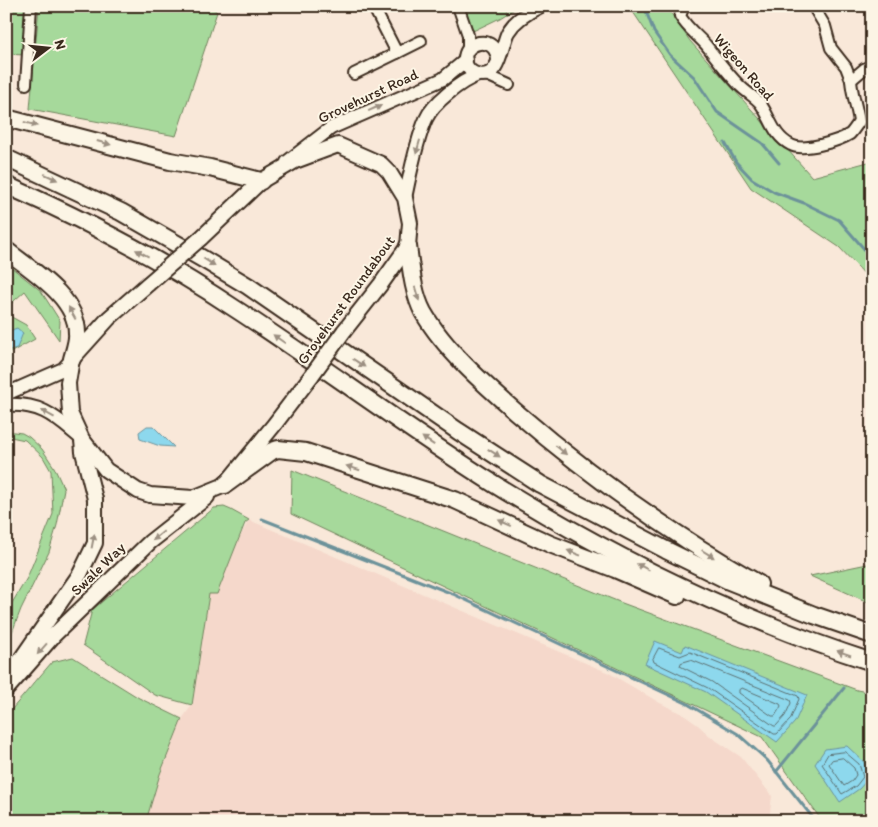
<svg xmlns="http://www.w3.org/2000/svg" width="878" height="827" font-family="Itim,sans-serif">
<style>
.built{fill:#f5d8cb}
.green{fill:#a6d99b;stroke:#70825c}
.water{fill:#8dd8ed;stroke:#6c929a}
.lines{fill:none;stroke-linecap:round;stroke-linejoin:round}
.shore{stroke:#5c7071;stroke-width:1}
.stream{stroke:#6c929a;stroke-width:3}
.minor-casing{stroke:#3b2a1e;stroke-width:14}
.tertiary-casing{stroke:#3b2a1e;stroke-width:16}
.secondary-casing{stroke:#3b2a1e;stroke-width:18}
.trunk-casing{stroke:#3b2a1e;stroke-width:20}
.minor{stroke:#fcf5e5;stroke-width:10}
.tertiary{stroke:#fcf5e5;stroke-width:12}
.secondary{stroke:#fcf5e5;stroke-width:14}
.trunk{stroke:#fcf5e5;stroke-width:16}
.secondary-bridge-casing{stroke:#3b2a1e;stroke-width:18;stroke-linecap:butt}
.secondary-bridge{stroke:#fcf5e5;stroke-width:14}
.oneway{fill:#9c9082}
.labels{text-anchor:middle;stroke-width:4;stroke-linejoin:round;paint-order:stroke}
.street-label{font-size:15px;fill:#3b2a1e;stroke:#fcf5e5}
</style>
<rect width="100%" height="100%" fill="#f9e8d9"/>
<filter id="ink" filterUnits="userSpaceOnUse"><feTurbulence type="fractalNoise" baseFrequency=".02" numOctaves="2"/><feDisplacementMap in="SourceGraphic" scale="10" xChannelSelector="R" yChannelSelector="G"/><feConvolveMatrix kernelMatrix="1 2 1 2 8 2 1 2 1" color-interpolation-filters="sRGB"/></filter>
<g filter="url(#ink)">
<path class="built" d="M249,520L609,673L660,703L681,713L699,726L711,737L741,757L772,796L769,820L146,821L160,774L182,719L192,705L209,594Z"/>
<g class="green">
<path d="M6,6H26L24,55L6,54Z"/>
<path d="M39,6H210L217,12L176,136L30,109Z"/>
<path d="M463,6H505L507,11L515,6H519L500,18L473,31Z"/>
<path d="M629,6H666L690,41L812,177L872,161V282L839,247L751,188Z"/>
<path d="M6,263L41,291L60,321L59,340L25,291L6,308Z"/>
<path d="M6,314L26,325L35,339L6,355Z"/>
<path d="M6,431L22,433L29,437L42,449L54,467L64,489L57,525L49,552L21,609L6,648V613L27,578L53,514L51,471L43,457L25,440L6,436Z"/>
<path d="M292,470L622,603L857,690L872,693V821H822L762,737L291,514Z"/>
<path d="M224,507L231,510L249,520L245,523L217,594H209L192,705L155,695L83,645L92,610L214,508Z"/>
<path d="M872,563V604L810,576Z"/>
<path d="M73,657L139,698L182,719L160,774L146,821H6V716L52,662Z"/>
</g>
<g class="water">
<path d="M17,328L23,333L17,348L6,351V332Z"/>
<path d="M147,426H153L174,447L160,446L140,439L139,432Z"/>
<path d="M655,641L682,652L685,645L807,695L795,722L777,742L706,692L645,664Z"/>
<path d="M847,746L864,762L869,778L859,789L840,802L815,764L825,749Z"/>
</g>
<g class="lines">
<g class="shore">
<path d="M659,648L680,656L690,652L798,696L799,699L790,720L777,734H774L708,688L654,662L653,659Z"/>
<path d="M691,660L790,700L791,703L785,716L776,726H774L712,682L680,666L681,663Z"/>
<path d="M742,688L780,704L781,706L775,716H772L739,693V690Z"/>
<path d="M845,752L859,764L863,777L856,786L842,794L822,764L828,754Z"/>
<path d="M843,758L854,768L856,775L852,781L844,786L829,764L832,760Z"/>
</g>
<g class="stream">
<path d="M644,6L654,32L670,55L694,77L717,112L762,143L779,163"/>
<path d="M725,143L736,162L752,179L774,192L804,203L839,220L872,258"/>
<path d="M262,519L453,594L686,703L738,734L767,760L813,818"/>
<path d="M776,772L844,688"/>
</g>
<defs>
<g id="minor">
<path d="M458,6L468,35V50"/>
<path d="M684,6L680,16C687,28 697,35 706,45C717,59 727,73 740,86C746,92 755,97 760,103C771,118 773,136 791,145C803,152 839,141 850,134C853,131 856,126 859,122C857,107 852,95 851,80"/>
<path d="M813,6L825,26L831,48L846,67L851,80L864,69L872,65"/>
<path d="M397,53L421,41"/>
<path d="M354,74L397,53L373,6"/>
<path d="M483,75L489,76L509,85"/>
<path d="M26,84L31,6"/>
</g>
<g id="tertiary">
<path d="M498,61C497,32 459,41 466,64C468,69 472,73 477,74C500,81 501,45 508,32C516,19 528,12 541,6"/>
<path d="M287,162L331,128L443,79L466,60"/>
<path d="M405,198C410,175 416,141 426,119C433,103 461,81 478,75"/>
<path d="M6,394L63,369L72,359"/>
<path d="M6,405C43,403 56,418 82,439"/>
</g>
<g id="secondary">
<path d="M201,238L261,181L295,161L338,145L381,164L389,172L405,198L410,223L408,246L381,284L344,331"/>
<path d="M148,284L109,318L72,359L68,383L70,413L82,439L106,470L138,491L150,495L193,498L225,485L274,425L312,375"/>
<path d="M12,672L80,574L95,543V499L83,452L82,440"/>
<path d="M6,690L54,635L150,542L207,497"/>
</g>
<g id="trunk">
<path d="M6,118L170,161L210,168L261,181"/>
<path d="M6,158L121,212L203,259L248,286L458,431L540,484L666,550L729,581L814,615L872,635"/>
<path d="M6,185C85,220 162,260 234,308C322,365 405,428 494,484C612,557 740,620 872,662"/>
<path d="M408,246C411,268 413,293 423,312C444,349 484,384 516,412C591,477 672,534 759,584"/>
<path d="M6,250C31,270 77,297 77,333C78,341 74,351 72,359"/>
<path d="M225,485L272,451L278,449L306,452L455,500L550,544L615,569L677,596"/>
</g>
</defs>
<use href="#minor" class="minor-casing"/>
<use href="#tertiary" class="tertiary-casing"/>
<use href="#secondary" class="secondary-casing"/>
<use href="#trunk" class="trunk-casing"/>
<use href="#minor" class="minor"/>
<use href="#tertiary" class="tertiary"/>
<use href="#secondary" class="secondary"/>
<use href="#trunk" class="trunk"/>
<defs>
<g id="secondary-bridge">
<path d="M148,284L201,238"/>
<path d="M312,375L344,331"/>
</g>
</defs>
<use href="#secondary-bridge" class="secondary-bridge-casing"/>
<use href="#secondary-bridge" class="secondary-bridge"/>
</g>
<defs><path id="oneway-solid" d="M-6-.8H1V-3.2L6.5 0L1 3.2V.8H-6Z" transform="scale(1.25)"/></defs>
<g class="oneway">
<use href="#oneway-solid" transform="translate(375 108) rotate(-24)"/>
<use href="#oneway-solid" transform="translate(31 124) rotate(15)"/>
<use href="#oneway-solid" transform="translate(104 143) rotate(15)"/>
<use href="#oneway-solid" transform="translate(418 147) rotate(106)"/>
<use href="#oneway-solid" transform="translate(51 177) rotate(25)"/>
<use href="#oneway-solid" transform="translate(142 253) rotate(-152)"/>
<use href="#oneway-solid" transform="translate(209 262) rotate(32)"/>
<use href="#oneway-solid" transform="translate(417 294) rotate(73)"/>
<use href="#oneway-solid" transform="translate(72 313) rotate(-119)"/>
<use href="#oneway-solid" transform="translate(279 339) rotate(-145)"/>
<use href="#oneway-solid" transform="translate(359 363) rotate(34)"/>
<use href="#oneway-solid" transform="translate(48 414) rotate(-151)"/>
<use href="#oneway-solid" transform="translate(428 441) rotate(-146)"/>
<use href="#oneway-solid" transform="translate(561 450) rotate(40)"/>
<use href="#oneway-solid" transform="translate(494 453) rotate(33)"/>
<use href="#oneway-solid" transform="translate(353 468) rotate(-163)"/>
<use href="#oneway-solid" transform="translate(505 523) rotate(-155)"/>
<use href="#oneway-solid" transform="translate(158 536) rotate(140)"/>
<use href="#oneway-solid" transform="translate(93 541) rotate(-79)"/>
<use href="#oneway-solid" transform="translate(574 553) rotate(-159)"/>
<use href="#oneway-solid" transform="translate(708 554) rotate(32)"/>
<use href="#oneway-solid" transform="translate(643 567) rotate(-152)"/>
<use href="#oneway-solid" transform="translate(42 649) rotate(131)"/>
<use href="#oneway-solid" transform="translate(844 653) rotate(-161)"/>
</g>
</g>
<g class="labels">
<g class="street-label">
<text transform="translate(744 67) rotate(49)" y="5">Wigeon Road</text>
<text transform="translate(368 96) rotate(-25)" y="5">Grovehurst Road</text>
<text transform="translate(346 300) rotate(-54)" y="5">Grovehurst Roundabout</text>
<text transform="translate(98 569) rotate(-44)" y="5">Swale Way</text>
</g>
</g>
<rect width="878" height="827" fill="none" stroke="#fcf5e5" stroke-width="25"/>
<rect x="12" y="12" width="853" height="802" fill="none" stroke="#3b2a1e" stroke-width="2" filter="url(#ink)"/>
<g transform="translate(48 48) rotate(74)" stroke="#fcf5e5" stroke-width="4" paint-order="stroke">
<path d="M0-4L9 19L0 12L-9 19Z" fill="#3b2a1e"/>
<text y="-8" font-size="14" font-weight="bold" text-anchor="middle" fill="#3b2a1e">N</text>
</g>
</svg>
